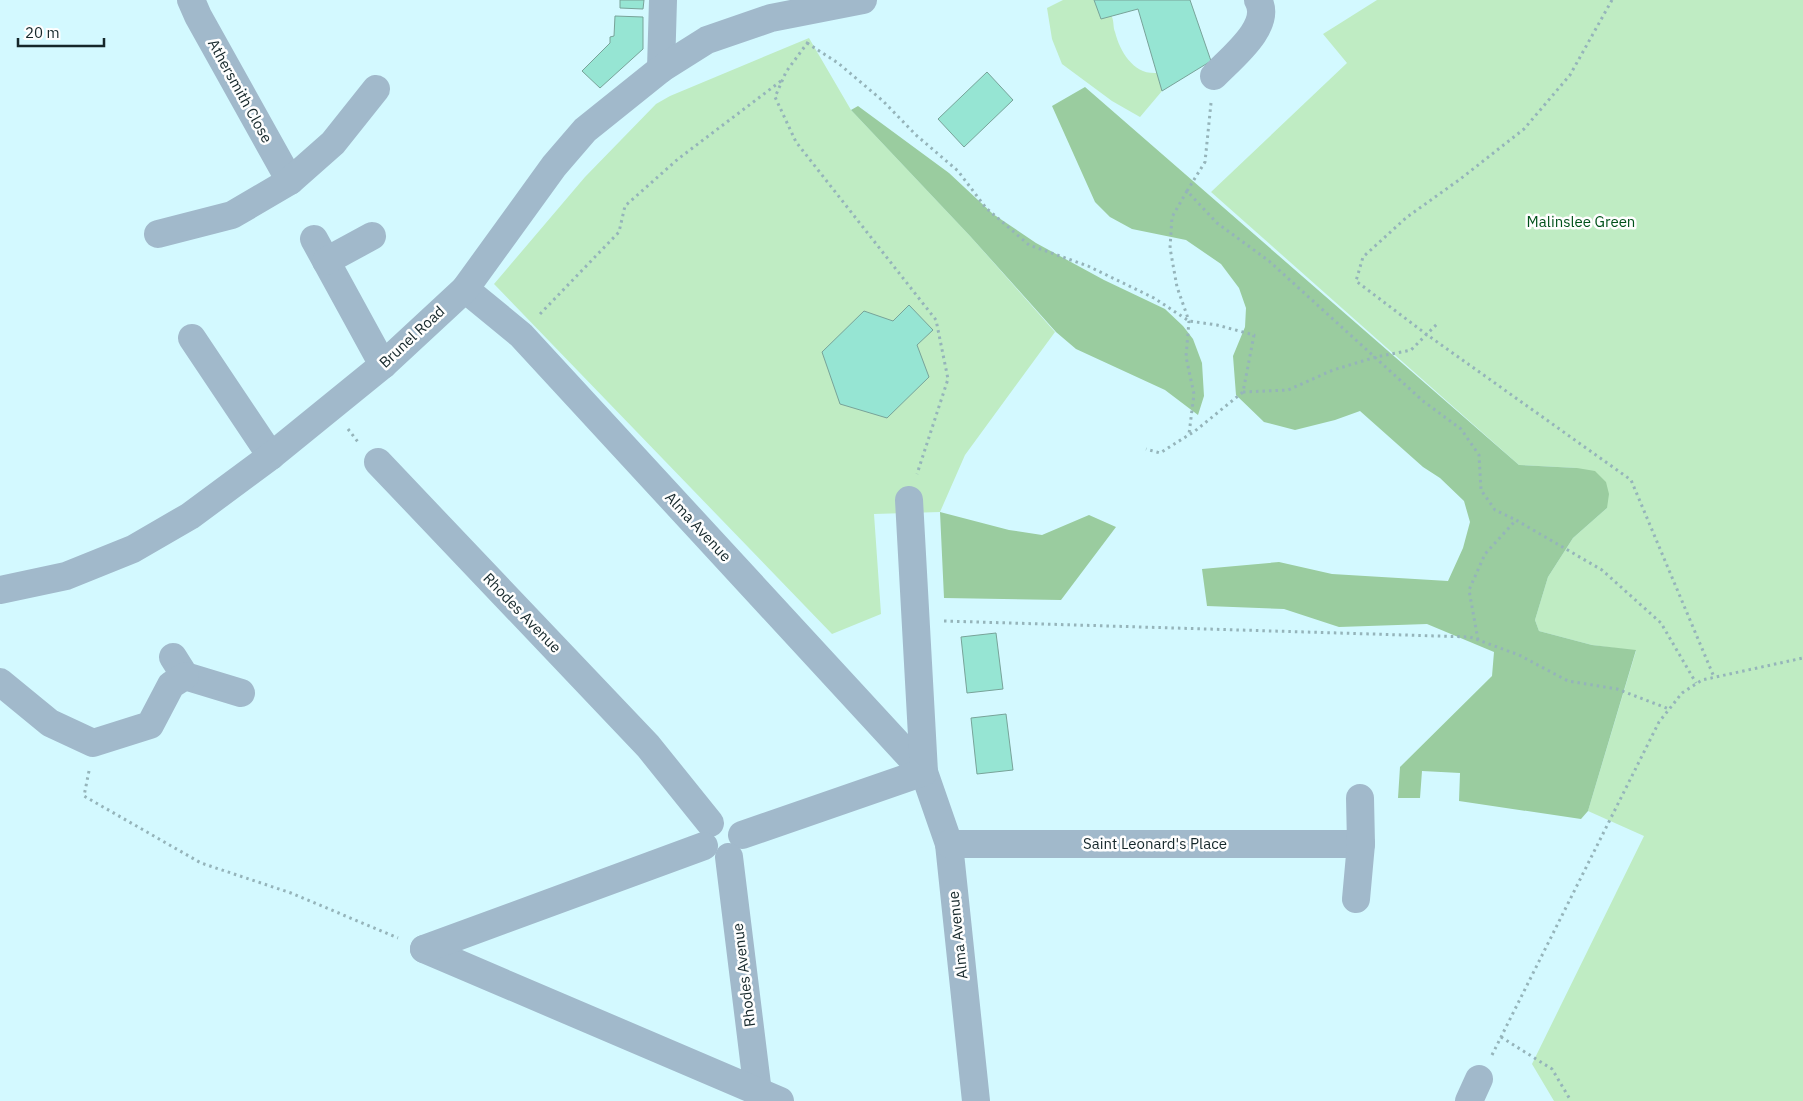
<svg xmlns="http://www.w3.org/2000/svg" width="1803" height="1101" font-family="'IBM Plex Sans',sans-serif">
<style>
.green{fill:#bfecc3}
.forest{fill:#9acc9f}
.building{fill:#96e5d3;stroke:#78a399}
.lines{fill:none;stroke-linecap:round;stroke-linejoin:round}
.path{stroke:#95b4ba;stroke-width:3;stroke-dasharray:2.5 4;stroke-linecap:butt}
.minor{stroke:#a1b9cb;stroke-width:28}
.labels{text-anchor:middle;stroke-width:5;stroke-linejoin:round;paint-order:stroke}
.street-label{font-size:15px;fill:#15272a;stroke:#fefefe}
.park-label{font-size:15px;fill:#00511a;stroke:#fefefe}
</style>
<rect width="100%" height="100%" fill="#d3f9ff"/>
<g class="green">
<path d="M1063,0H1094C1099,5 1109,11 1112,17C1114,21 1113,28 1115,32C1120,52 1134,75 1157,73L1162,91L1140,117L1112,101L1062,64L1052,39L1047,8Z"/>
<path d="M1377,0H1803V1101H1554L1532,1064L1644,836L1588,811L1636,651L1592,645L1539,631L1535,620L1548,577L1573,538L1607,508L1577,468L1519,465L1211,192L1347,63L1323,34Z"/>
<path d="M809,38L851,110L970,236L1055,332L965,455L940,512L874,514L881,614L832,634L494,284L585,177L656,104L670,96Z"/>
</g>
<g class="forest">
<path d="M1085,87L1519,465L1577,468L1595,471L1606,482L1609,494L1607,508L1573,538L1548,577L1535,620L1539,631L1592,645L1636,650L1588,811L1581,819L1459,801L1460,773L1422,771L1420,798H1398L1400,767L1492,676L1494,652L1427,624L1339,627L1284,609L1207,606L1202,569L1279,562L1332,574L1448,581L1463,548L1470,522L1464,501L1440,478L1423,467L1360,411L1335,420L1295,430L1264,422L1236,395L1233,356L1245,327L1246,308L1239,288L1221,264L1186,240L1132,229L1110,217L1095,202L1052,106Z"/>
<path d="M858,106L949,173L993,214L1036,243L1104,280L1165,309L1183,326L1193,339L1202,363L1204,396L1198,415L1165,390L1076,349L1056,332L970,236L851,110Z"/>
<path d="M940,512L1009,530L1042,535L1089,515L1116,527L1061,600L944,598Z"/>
</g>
<g class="building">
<path d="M620,0H644L643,9L620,8Z"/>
<path d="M1094,0H1190L1211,61L1162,91L1138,9L1101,19Z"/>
<path d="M615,16L643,17V49L600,88L582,71L610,43V37L614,36Z"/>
<path d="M987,72L1013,100L964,147L938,119Z"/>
<path d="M909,305L933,330L917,345L929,377L887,418L840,404L822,352L864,311L893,321Z"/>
<path d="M996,633L1003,689L967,693L961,637Z"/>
<path d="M1006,714L1013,770L977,774L971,718Z"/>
</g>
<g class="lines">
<g class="path">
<path d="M1612,0L1570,75L1524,129L1459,180L1407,217L1363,257L1356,281L1426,334L1631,480L1714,677"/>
<path d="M808,42L786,72L775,97L796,142L936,320L948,379L917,474"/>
<path d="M807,43L838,63L883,101L916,135L958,171L986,208L1029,245L1088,266L1154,298L1189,321L1217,325L1254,335L1243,392L1195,431L1160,453L1146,449"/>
<path d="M1211,103L1205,162L1187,191L1217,223L1269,261L1423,401L1461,429L1479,455L1481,490L1495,510L1516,520"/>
<path d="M1187,191L1172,217L1170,248L1177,287L1189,321L1186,357L1194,394L1189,434"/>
<path d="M540,314L619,232L625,206L678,159L781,81"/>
<path d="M1243,392L1288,390L1333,370L1376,357L1411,350L1439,322"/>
<path d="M348,429L358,442"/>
<path d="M944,621L1470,637L1519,655L1568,681L1617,689L1669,709"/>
<path d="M1478,640L1469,590L1485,554L1516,520L1602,570L1661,623L1696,683"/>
<path d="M89,771L84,796L201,863L291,893L398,938"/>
<path d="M1501,1037L1552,1069L1571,1101"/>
<path d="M1492,1055L1659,722L1682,693L1702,680L1803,658"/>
</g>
<g class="minor">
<path d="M191,0L198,16L290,181"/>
<path d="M661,69L663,0"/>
<path d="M1214,76C1231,58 1273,26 1258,0"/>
<path d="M158,234L232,215L290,181L333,143L376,89"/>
<path d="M314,239L383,365"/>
<path d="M326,261L372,236"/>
<path d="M465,289L521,335L924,772L949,844L976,1101"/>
<path d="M192,338L271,456"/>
<path d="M378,462L648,746L710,823"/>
<path d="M0,590L66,576L133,549L190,516L271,456L383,365L465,289L554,166L585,130L661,69L707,40L771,18L863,0"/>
<path d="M173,657L185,676L241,693"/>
<path d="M0,682L50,723L93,743L150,725L171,685L185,676"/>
<path d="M742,835L924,772L909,500"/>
<path d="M949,844H1361"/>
<path d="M729,857L758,1093"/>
<path d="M1356,899L1361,844L1360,798"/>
<path d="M424,949L780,1101"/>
<path d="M424,949L704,846"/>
<path d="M1469,1101L1479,1079"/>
</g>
</g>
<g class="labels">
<g class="street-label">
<text transform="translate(240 91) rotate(61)" y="5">Athersmith Close</text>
<text transform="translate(412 337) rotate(-43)" y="5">Brunel Road</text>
<text transform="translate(698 527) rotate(47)" y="5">Alma Avenue</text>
<text transform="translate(522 613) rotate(46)" y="5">Rhodes Avenue</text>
<text x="1155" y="849">Saint Leonard's Place</text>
<text transform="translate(958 935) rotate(-96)" y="5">Alma Avenue</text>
<text transform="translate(744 975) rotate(-97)" y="5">Rhodes Avenue</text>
</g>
<g class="park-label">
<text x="1581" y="227">Malinslee Green</text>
</g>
</g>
<path d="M18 38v8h86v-8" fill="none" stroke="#15272a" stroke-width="2.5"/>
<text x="25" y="38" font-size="15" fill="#15272a" stroke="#fefefe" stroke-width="4" paint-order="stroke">20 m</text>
</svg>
